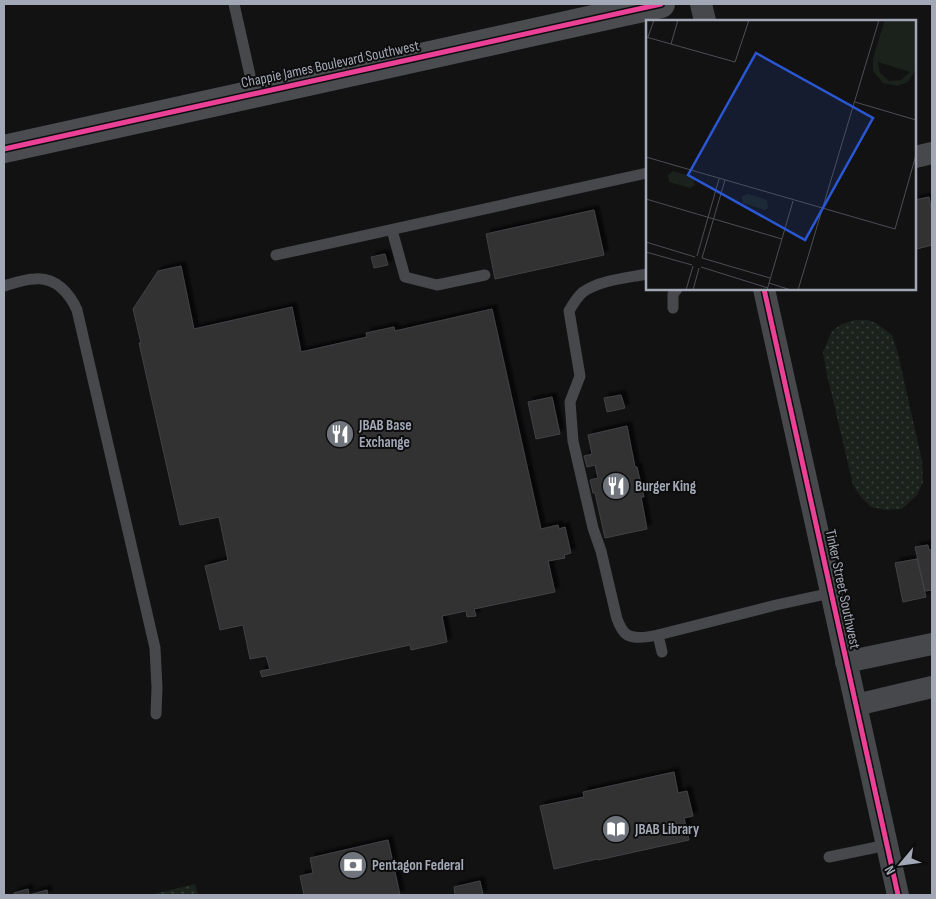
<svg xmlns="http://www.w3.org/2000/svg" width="936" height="899" font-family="'Sofia Sans Condensed',sans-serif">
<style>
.park{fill:url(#park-dots)}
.building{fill:#303032;stroke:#414347;filter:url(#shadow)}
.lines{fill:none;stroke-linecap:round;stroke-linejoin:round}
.lane{stroke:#46484c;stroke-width:11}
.street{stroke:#46484c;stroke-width:22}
.secondary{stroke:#4a4c50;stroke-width:28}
.cycleway-casing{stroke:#0d0d0e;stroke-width:8}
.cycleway{stroke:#ea4096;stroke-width:5}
.labels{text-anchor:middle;stroke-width:4;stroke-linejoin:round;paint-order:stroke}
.street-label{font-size:15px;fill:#a2a8b5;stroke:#0d0d0e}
.poi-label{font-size:15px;font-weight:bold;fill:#a2a8b5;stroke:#0d0d0e;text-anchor:start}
.inset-road{fill:none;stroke:#4c4e54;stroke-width:1}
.view{fill:#2a57d4;fill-opacity:0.15;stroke:#2a57d4;stroke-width:2.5}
.inset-edge{fill:none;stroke:#a2a8b5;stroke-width:2.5}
</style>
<defs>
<pattern id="park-dots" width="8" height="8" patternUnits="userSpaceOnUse" patternTransform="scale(1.25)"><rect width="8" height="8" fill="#1b221c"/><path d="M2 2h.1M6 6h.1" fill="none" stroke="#393f3b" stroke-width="1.8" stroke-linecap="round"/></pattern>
<filter id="shadow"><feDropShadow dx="4.5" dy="-4.5" stdDeviation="1" flood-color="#0009"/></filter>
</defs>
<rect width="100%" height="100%" fill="#121213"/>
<g class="park">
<path d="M855,320H867L876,323L892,335L898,354L922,461L923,482L917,495L902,509L886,510L871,507L860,496L853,485L826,370L823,352L832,331L842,324Z"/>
<path d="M195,884L198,895H150Z"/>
</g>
<g class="building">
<path d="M929,197L932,213V245L917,249L915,240V200Z"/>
<path d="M594,210L604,255L495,279L486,234Z"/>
<path d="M385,254L388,265L374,268L371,257Z"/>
<path d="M181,266L194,329L292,307L301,352L367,337L366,333L394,327L395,331L492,309L541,529L558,525L559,529L565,527L571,553L564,555L565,558L548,561L555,592L474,609L476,616L467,617L466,611L442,616L447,642L411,650L410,645L262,677L260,671L270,669L266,656L250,659L243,625L220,630L205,566L228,560L219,517L180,525L139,343H141L133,309L158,271Z"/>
<path d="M621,395L625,408L607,412L604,398Z"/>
<path d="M552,397L560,434L536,439L528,402Z"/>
<path d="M627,426L635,467H637L644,497H641L647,529L605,538L595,493H593L590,480L598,478L595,465L587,467L584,456L592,454L588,435Z"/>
<path d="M928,545L929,550H932V590L925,591L915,547Z"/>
<path d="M917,559L926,597L903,602L895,563Z"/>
<path d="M674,772L678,793L687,791L693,816L684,818L689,840L598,860V859L554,869L540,806L584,797L583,792Z"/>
<path d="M388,840L400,895H304L300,876L313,873L310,858Z"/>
<path d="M480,881L483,895H455L454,887Z"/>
<path d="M28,889L29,895L47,890L48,895H14V893Z"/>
</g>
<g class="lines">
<g class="lane">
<path d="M234,4L254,93"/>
<path d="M392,230L405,277L437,285L485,275"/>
<path d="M276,255L647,173"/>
<path d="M647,274C627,278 600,280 583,292C577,297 573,304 569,311L580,376L570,402L573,441L593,528L601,551L617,619C619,624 622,631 626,634C634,640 649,637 658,635"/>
<path d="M4,286C14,283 25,279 35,279C56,277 70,294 77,310L155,648L157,688L156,714"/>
<path d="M673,308V294L677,289"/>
<path d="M662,652L658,635L776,605L831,593"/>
<path d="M829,857L887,845"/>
</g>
<g class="street">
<path d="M701,4L705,21"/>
<path d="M915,157L932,153"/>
<path d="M764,289L898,895"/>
<path d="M846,662L932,644"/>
<path d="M856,705L932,687"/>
</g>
<path class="secondary" d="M4,149L661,4"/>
<defs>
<g id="cycleway">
<path d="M4,149L661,4"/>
<path d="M764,289L898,895"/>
</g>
</defs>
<use href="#cycleway" class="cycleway-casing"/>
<use href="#cycleway" class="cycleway"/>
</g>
<defs>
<symbol id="restaurant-disc" viewBox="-11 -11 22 22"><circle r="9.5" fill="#70747c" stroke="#0d0d0e"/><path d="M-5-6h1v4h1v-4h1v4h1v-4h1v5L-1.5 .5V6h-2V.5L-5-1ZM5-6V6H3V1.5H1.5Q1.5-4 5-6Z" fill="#fff"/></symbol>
<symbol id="library-disc" viewBox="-11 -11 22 22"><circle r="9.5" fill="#70747c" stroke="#0d0d0e"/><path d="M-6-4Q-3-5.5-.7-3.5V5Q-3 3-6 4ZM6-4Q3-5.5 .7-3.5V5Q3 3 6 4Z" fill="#fff"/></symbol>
<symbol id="bank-disc" viewBox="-11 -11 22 22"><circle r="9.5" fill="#70747c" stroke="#0d0d0e"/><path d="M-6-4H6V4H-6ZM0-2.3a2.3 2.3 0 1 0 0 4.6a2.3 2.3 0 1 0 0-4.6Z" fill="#fff"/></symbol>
</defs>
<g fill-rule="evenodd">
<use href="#restaurant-disc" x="324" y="418" width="32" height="32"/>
<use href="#restaurant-disc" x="600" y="470" width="32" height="32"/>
<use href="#library-disc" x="600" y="813" width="32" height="32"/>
<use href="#bank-disc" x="337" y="849" width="32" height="32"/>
</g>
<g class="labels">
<g class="street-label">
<text transform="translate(330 64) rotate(-12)" y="5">Chappie James Boulevard Southwest</text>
<text transform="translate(843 589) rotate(78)" y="5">Tinker Street Southwest</text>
</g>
<g class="poi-label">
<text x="359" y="430">JBAB Base<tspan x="359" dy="17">Exchange</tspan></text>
<text x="635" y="491">Burger King</text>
<text x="635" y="834">JBAB Library</text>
<text x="372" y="870">Pentagon Federal</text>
</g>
</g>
<g transform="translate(646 20)">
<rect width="270" height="270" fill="#121213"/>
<path d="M27,151L47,157L49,165L44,168L23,162L22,155ZM102,174L121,180L122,188L119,190L97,183L96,176Z" fill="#1b221c"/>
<path d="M239,0H270V49L262,62L251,66L237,63L227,51V38ZM232,43V42L264,52L255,60L243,61L234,53Z" fill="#1b221c" fill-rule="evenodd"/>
<path class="inset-road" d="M0,17L89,42L103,0M2,17L8,0M25,24L32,0M209,82L270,100M0,137L249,209L270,135M0,179L136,219M0,222L49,237M0,232L46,245M51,236L73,159M56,238L79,160M56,238L124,258M55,247L122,268M123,263L145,270M40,270L47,246M47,270L53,248M121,270L147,181M152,270L233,0"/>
<path class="view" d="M110,33L227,98L159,220L42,155Z"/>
<rect width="270" height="270" class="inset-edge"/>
</g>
<rect width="936" height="899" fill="none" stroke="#a2a8b5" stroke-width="10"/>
<g transform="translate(901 864) rotate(241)" stroke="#0d0d0e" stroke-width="4" paint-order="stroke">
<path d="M0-4L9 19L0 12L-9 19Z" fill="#a2a8b5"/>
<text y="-8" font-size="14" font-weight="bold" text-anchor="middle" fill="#a2a8b5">N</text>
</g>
</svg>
